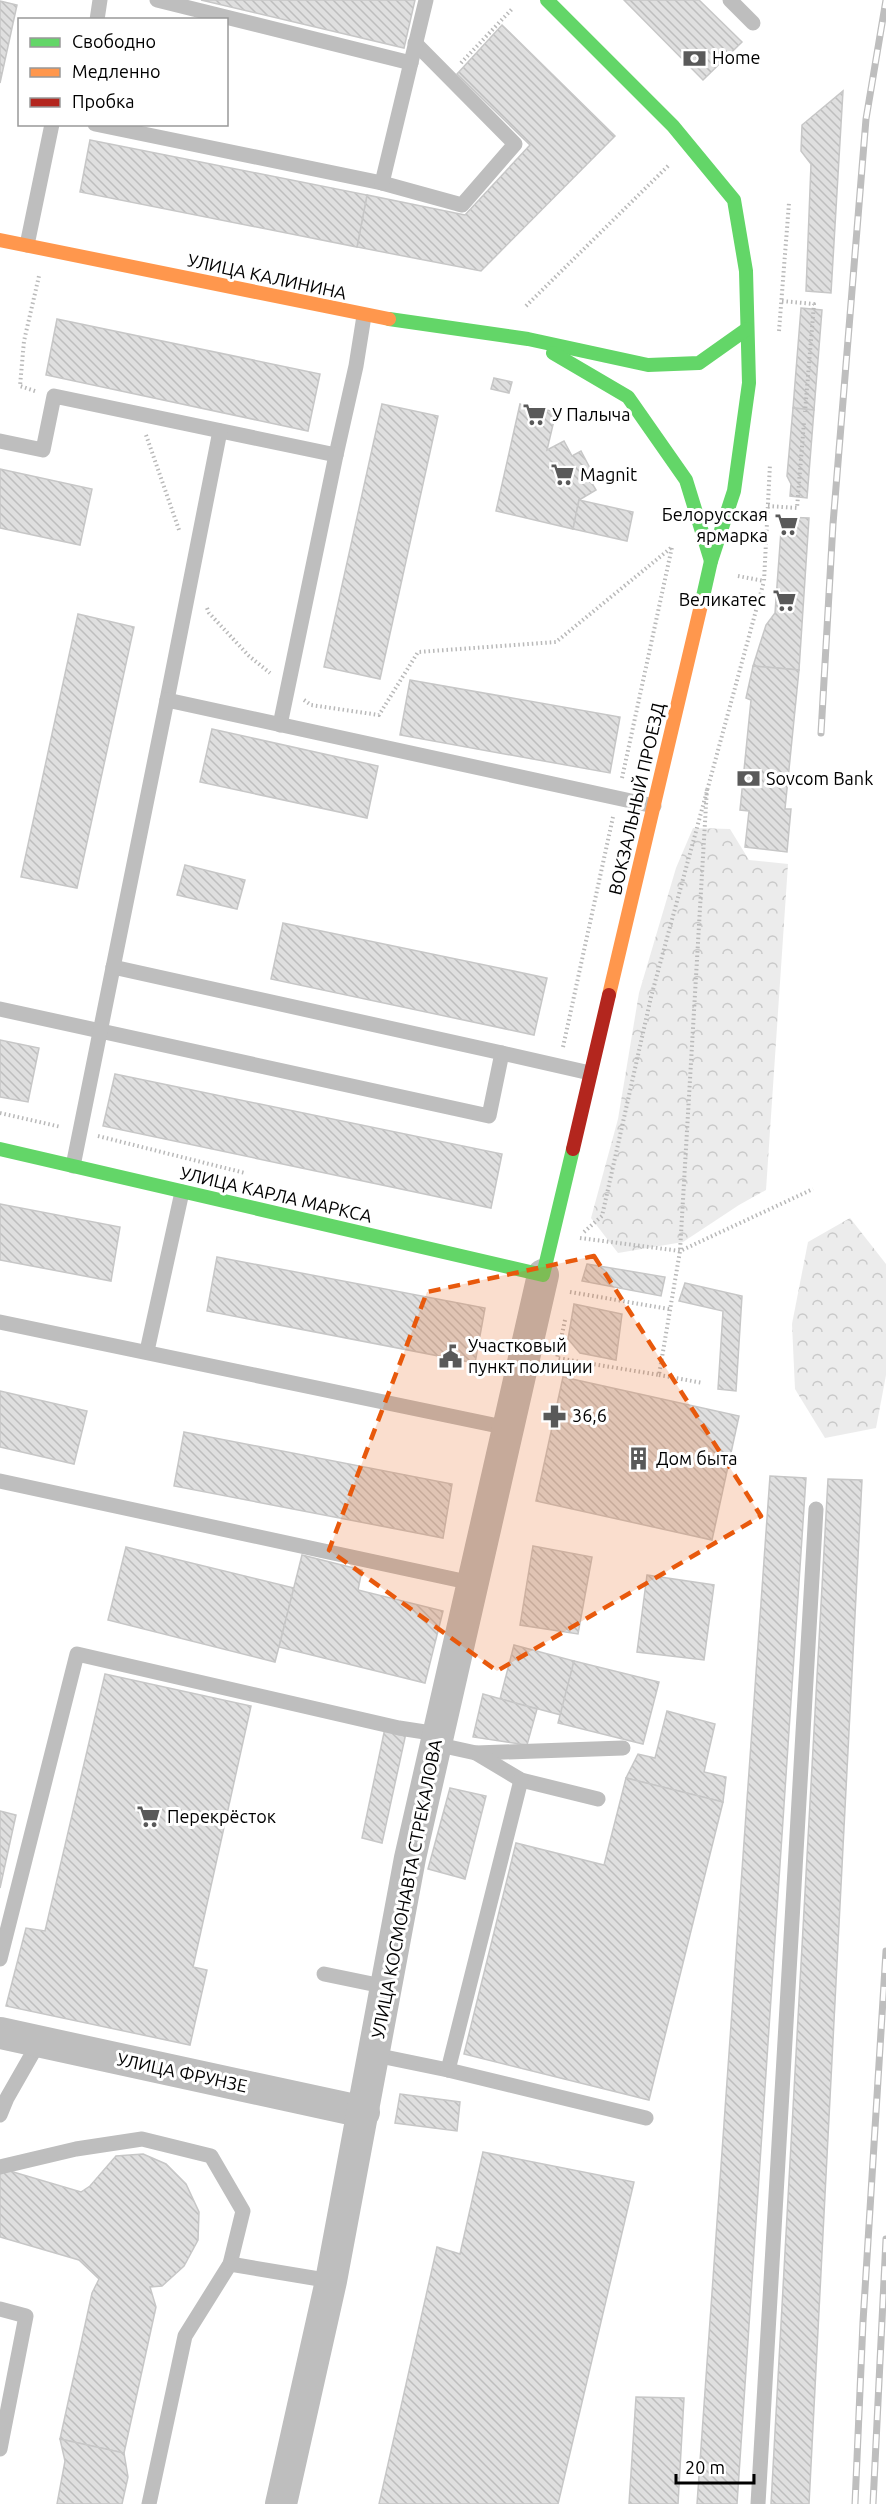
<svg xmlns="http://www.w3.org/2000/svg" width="886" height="2504" font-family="Ubuntu,sans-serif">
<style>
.forest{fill:url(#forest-crowns)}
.building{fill:url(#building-back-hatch);stroke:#c7c7c7;stroke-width:1.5}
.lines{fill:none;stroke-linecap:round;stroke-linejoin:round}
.path{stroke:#b9b9b9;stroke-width:4;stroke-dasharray:1.5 3;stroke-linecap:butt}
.lane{stroke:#bebebe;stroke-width:15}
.street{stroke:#bebebe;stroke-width:32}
.fast{stroke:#63d668;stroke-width:14}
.slow{stroke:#ff974d;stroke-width:14}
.jam{stroke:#b3261e;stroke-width:14}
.rail-casing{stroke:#bebebe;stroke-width:7}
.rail{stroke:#fff;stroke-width:4.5;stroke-dasharray:14;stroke-linecap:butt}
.marked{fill:#e8590c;fill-opacity:0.2;stroke:#e8590c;stroke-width:4.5;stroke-dasharray:12 8;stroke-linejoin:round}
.labels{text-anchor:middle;stroke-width:6;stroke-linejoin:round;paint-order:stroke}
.poi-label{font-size:18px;fill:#000;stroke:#fff;text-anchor:start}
.street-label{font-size:18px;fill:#000;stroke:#fff}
</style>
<defs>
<pattern id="forest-crowns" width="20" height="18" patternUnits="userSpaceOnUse" patternTransform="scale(1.5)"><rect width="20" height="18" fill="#ececec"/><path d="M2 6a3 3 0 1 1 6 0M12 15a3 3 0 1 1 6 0" fill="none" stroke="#c9c9c9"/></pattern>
<pattern id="building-back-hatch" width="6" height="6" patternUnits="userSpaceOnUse" patternTransform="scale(1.5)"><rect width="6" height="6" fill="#dfdfdf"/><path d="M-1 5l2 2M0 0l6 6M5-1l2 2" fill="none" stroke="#bebebe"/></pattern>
</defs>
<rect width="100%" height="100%" fill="#fff"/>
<g class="forest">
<path d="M693,828L730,829L749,860L788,864L766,1190L739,1205L683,1242L618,1253L591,1218L618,1119L639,993L676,868Z"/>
<path d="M850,1218L886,1264V1375L876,1428L825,1438L795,1389L792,1324L808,1242Z"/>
</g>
<g class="building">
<path d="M201,0H415L404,48Z"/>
<path d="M624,0H699L742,42L703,80Z"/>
<path d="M0,1L17,5L0,83Z"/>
<path d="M502,25L615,136L481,271L357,247L367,195L465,215L530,145L457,74Z"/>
<path d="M843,91L831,293L806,291L811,164L801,151L802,125Z"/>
<path d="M90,140L367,195L357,247L80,192Z"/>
<path d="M801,308L822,310L814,410L793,408Z"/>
<path d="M57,319L320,374L308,431L46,375Z"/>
<path d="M494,378L512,382L509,393L491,389Z"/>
<path d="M382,404L438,416L380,679L324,667Z"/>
<path d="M520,404L556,412L547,450L564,441L572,456L581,451L592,472L587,475L596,490L579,500L573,529L496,511Z"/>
<path d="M793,408L814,410L807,498L790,496L791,484L787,476Z"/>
<path d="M0,469L92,489L80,545L0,528Z"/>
<path d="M579,500L633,512L627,541L573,529Z"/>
<path d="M782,517L809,518L799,670L753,666L766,625L775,613Z"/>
<path d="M78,614L134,627L77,888L21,877Z"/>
<path d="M753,666L799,670L785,809H791L787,852L745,847L749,811L740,810L751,700L746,698Z"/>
<path d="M410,680L620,717L610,773L400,735Z"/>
<path d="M212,729L378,766L367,818L200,782Z"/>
<path d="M185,865L245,880L237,909L177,895Z"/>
<path d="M283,923L547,978L534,1035L271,979Z"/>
<path d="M0,1040L39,1048L28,1102L0,1097Z"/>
<path d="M115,1074L502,1154L491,1208L103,1126Z"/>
<path d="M0,1204L120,1227L111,1281L0,1260Z"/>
<path d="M217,1257L485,1308L475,1363L207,1311Z"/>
<path d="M587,1264L665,1277L661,1296L582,1281Z"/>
<path d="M685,1283L742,1296L736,1391L718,1389L723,1311L679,1301Z"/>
<path d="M574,1304L622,1314L616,1360L580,1353L568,1339Z"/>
<path d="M563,1377L739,1416L712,1540L536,1501Z"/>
<path d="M0,1391L87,1411L74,1464L0,1447Z"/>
<path d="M184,1432L452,1484L443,1538L174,1486Z"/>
<path d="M770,1476L806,1478L737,2504H697Z"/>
<path d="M828,1479L862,1480L809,2504H771Z"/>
<path d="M533,1546L592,1557L578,1634L520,1625Z"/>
<path d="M126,1547L294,1588L275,1662L108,1620Z"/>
<path d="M302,1555L362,1570L358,1590L443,1611L425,1683L279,1647Z"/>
<path d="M647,1575L714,1585L704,1660L637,1652Z"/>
<path d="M514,1645L574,1661L561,1715L500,1699Z"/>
<path d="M574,1661L659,1682L643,1744L558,1723Z"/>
<path d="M105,1674L251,1706L193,1967L207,1970L190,2045L6,2006L26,1928L45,1931Z"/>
<path d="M483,1694L537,1709L527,1745L473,1737Z"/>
<path d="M667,1711L715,1724L704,1772L726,1777L723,1802L626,1778L638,1754L655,1758Z"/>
<path d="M385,1728L406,1733L382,1843L362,1838Z"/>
<path d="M626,1778L723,1802L649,2100L464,2054L516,1843L604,1865Z"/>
<path d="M450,1788L486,1796L465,1879L428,1869Z"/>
<path d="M0,1811L16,1815L0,1888Z"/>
<path d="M400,2094L460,2102L457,2131L395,2123Z"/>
<path d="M483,2152L634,2182L558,2504H379L437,2247L460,2254Z"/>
<path d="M143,2154L166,2164L186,2184L199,2212L198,2240L184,2266L162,2286L150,2287L156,2307L124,2453L60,2439L92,2293L99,2279L79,2260L0,2237V2172L10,2171L81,2192L90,2186L116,2156Z"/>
<path d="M636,2397L684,2398L678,2504H629Z"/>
<path d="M60,2439L124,2453L128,2477L122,2504H57L65,2461Z"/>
</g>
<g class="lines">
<g class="path">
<path d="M461,63L512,9"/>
<path d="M782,301L814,304L805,412"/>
<path d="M526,306L669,165"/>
<path d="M779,331L789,203"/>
<path d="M35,391L20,386L24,341L39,276"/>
<path d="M146,435L179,530"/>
<path d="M768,506L797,508L804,422"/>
<path d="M738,576L764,581L770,464"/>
<path d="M207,608L209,613L249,656L270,673"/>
<path d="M304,700L311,705L379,715L418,652L556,642L672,547"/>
<path d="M622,778L672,547"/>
<path d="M563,1047L613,817"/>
<path d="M0,1113L61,1127"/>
<path d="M98,1136L245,1173"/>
<path d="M584,1232L602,1216L651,997L764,581"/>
<path d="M580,1238L680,1251L813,1189"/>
<path d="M570,1292L669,1309"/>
<path d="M565,1320L557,1358L659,1375L680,1251L707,788"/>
<path d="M659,1375L703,1383"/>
</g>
<g class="lane">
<path d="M157,0L411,63"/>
<path d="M730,0L753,23"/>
<path d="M97,20L100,0"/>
<path d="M95,124L382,183L462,205L515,144L415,43"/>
<path d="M382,183L426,0"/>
<path d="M27,245L52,124"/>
<path d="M0,441L43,450L54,396L336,455L356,366L364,316"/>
<path d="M167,700L220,431"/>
<path d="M280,725L336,455"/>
<path d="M0,1009L489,1116L502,1053L113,967"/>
<path d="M502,1053L590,1073"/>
<path d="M73,1166L167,700L654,806"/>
<path d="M0,1322L508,1428"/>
<path d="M147,1351L182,1192"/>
<path d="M0,1481L472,1583"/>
<path d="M435,1744L476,1753L623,1748"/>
<path d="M476,1753L521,1780L598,1799"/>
<path d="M0,1959L77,1654L399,1728L438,1734"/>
<path d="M324,1974L387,1987"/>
<path d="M375,2055L448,2070L646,2118"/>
<path d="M448,2070L521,1780"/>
<path d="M0,2115L7,2098L39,2042"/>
<path d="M0,2167L76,2149L142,2139L211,2156L243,2211L230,2264L185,2336L149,2504"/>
<path d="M230,2264L331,2281"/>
<path d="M0,2309L26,2316L0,2449"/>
<path d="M758,2504L816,1509"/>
</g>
<g class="street">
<path d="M0,2033L364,2112"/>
<path d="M281,2504L331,2281L410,1858L543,1275"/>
</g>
<g class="fast">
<path d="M547,0L673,126L734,200L746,271L749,383L734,491L711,561L702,601"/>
<path d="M389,319L528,339L648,365L699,363L747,329"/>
<path d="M553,353L628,397L686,480L711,561"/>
<path d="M0,1149L543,1275L573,1149"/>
</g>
<g class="slow">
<path d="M0,240L389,319"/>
<path d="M609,995L702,601"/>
</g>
<path class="jam" d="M573,1149L609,995"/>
<defs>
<g id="rail">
<path d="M821,733L833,524L866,119L886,0"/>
<path d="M855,2504L863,2322L886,1951"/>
<path d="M873,2504L886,2239"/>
</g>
</defs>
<use href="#rail" class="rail-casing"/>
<use href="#rail" class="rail"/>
</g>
<path class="marked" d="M594,1256L761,1516L497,1671L329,1550L427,1292Z"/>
<defs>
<symbol id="bank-bare" viewBox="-9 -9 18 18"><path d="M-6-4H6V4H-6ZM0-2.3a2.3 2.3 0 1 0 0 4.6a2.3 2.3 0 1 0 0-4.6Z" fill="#595959" stroke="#fff" stroke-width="2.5" paint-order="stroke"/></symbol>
<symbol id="supermarket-bare" viewBox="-9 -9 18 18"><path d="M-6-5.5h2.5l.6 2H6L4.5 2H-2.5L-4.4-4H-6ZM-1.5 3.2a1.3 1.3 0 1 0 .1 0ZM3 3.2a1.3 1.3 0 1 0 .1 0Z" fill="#595959" stroke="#fff" stroke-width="2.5" paint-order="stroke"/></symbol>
<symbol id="civic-bare" viewBox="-9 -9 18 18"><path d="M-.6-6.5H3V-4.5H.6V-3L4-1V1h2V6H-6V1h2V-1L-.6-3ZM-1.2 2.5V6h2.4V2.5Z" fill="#595959" stroke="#fff" stroke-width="2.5" paint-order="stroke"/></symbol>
<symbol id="pharmacy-bare" viewBox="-9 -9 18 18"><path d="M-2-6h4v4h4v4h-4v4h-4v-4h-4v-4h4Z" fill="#595959" stroke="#fff" stroke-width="2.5" paint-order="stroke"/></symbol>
<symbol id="building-bare" viewBox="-9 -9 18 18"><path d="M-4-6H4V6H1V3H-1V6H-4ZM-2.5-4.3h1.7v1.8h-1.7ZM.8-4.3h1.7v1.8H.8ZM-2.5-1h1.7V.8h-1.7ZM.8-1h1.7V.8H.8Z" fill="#595959" stroke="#fff" stroke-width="2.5" paint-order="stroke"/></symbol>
</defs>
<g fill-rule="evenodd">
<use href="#bank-bare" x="678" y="42" width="33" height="33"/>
<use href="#supermarket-bare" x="518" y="398" width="33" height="33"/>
<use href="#supermarket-bare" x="546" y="458" width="33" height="33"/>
<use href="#supermarket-bare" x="770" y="508" width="33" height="33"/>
<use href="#supermarket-bare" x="768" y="584" width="33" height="33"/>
<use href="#bank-bare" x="732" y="762" width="33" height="33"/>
<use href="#civic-bare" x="434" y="1340" width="33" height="33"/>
<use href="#pharmacy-bare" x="538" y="1400" width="33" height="33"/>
<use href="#building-bare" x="622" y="1442" width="33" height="33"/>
<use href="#supermarket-bare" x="132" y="1800" width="33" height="33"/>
</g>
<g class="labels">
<g class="poi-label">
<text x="712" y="64">Home</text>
<text x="552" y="421">У Палыча</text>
<text x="580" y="481">Magnit</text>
<text x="768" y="521" text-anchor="end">Белорусская<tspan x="768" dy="21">ярмарка</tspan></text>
<text x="766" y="606" text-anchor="end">Великатес</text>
<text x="766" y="785">Sovcom Bank</text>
<text x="468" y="1352">Участковый<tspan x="468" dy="21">пункт полиции</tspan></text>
<text x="572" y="1422">36,6</text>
<text x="656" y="1465">Дом быта</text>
<text x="167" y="1823">Перекрёсток</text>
</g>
<g class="street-label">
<text transform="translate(267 277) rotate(12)" y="6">УЛИЦА КАЛИНИНА</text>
<text transform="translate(637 799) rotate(-77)" y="6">ВОКЗАЛЬНЫЙ ПРОЕЗД</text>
<text transform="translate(276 1195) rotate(13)" y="6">УЛИЦА КАРЛА МАРКСА</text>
<text transform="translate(407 1889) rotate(-79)" y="6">УЛИЦА КОСМОНАВТА СТРЕКАЛОВА</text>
<text transform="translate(182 2073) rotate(12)" y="6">УЛИЦА ФРУНЗЕ</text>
</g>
</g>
<rect x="18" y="18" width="210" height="108" fill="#ffffff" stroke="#999999" stroke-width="1.5"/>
<rect x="30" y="38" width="30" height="9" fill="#63d668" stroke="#999999" stroke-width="1.5"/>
<text x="72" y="48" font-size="18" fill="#000000">Свободно</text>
<rect x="30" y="68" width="30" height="9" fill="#ff974d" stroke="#999999" stroke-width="1.5"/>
<text x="72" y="78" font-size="18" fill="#000000">Медленно</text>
<rect x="30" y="98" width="30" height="9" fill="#b3261e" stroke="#999999" stroke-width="1.5"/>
<text x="72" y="108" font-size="18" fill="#000000">Пробка</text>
<path d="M676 2474v9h78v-9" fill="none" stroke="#000000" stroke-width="3"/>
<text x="685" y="2474" font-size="18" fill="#000000" stroke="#ffffff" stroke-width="4.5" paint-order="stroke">20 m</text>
</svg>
